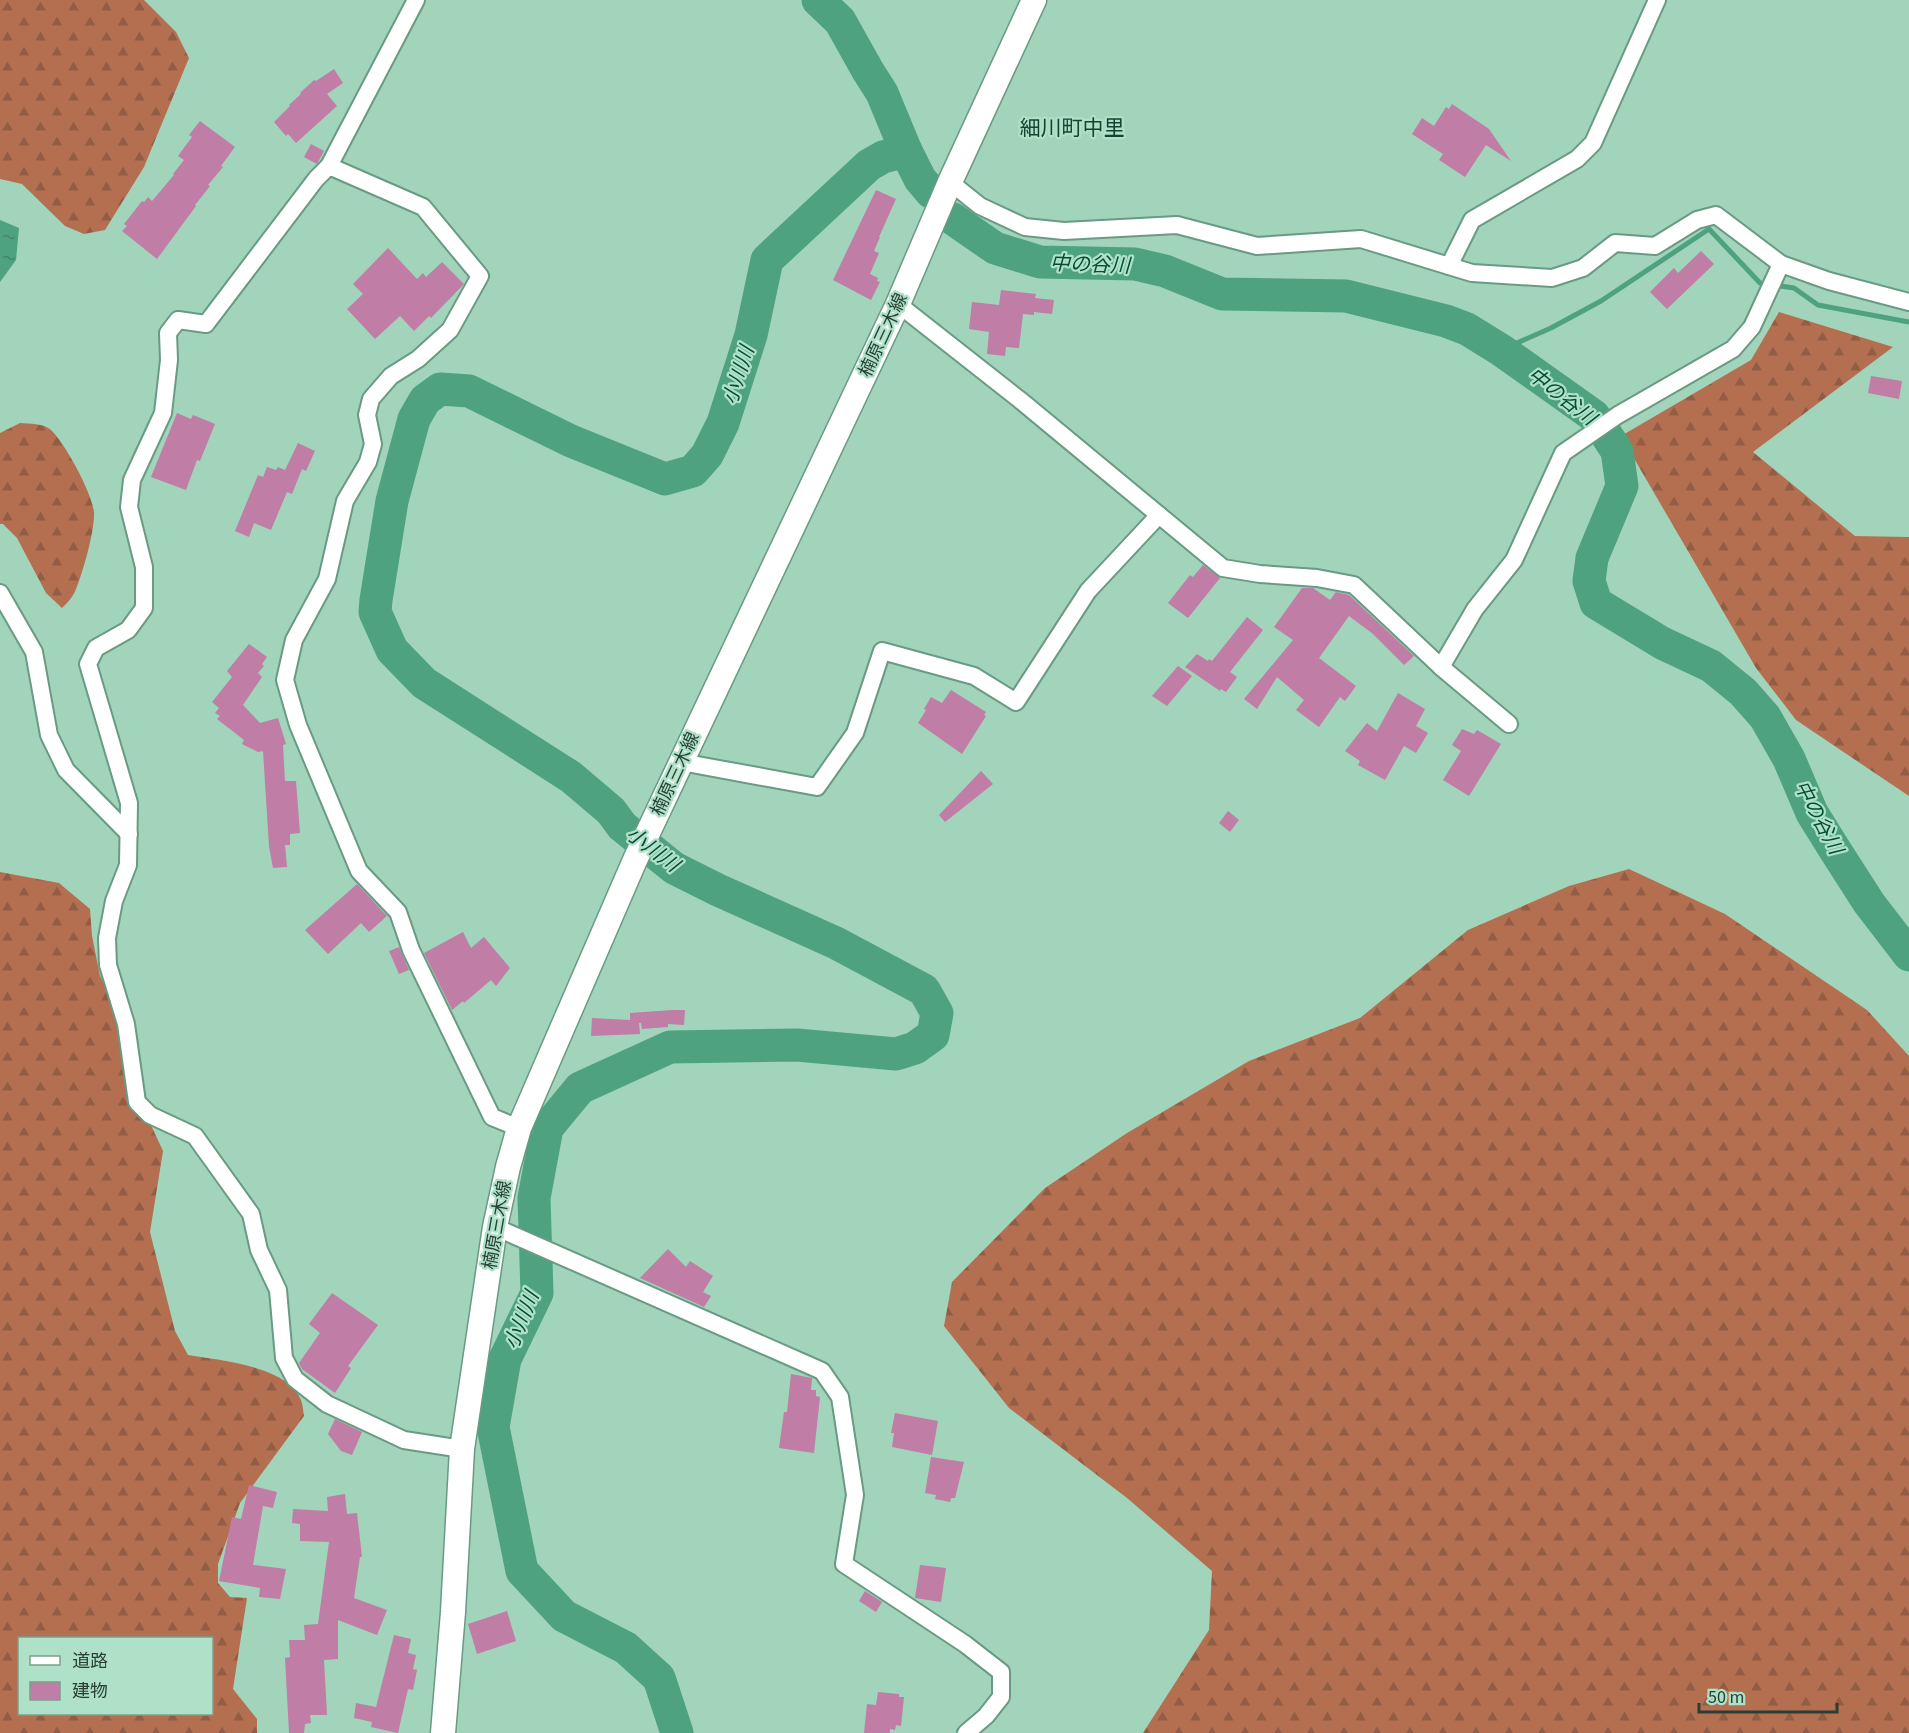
<svg xmlns="http://www.w3.org/2000/svg" width="1909" height="1733" font-family="'Source Sans 3','Noto Sans JP',sans-serif">
<style>
.forest{fill:url(#forest-firs);fill-rule:evenodd}
.water{fill:url(#water-ripples)}
.lines{fill:none;stroke-linecap:round;stroke-linejoin:round}
.stream{stroke:#4fa27f;stroke-width:5}
.river{stroke:#4fa27f;stroke-width:33}
.building{fill:#c07da5}
.street-casing{stroke:#699a83;stroke-width:20}
.secondary-casing{stroke:#699a83;stroke-width:27}
.street{stroke:#fff;stroke-width:16}
.secondary{stroke:#fff;stroke-width:24}
.labels{text-anchor:middle;stroke-width:4.5;stroke-linejoin:round;paint-order:stroke}
.street-label{font-size:18px;fill:#293e34;stroke:#aee1c8}
.water-label{font-size:20px;font-style:italic;fill:#044c34;stroke:#aee1c8}
.quarter-label{font-size:21px;fill:#134431;stroke:#aee1c8}
</style>
<defs>
<pattern id="forest-firs" width="22" height="20" patternUnits="userSpaceOnUse" patternTransform="scale(1.5)"><rect width="22" height="20" fill="#b46f51"/><path d="M5 1l3.5 6h-7zM16 11l3.5 6h-7z" fill="#925d44"/></pattern>
<pattern id="water-ripples" width="26" height="14" patternUnits="userSpaceOnUse" patternTransform="scale(1.5)"><rect width="26" height="14" fill="#4fa27f"/><path d="M2 4q2-2 4 0t4 0M15 11q2-2 4 0t4 0" fill="none" stroke="#428569"/></pattern>
</defs>
<rect width="100%" height="100%" fill="#a1d4bb"/>
<g class="forest">
<path d="M0,0H144L176,32L189,58L144,167L105,230L84,234L65,226L22,184L0,179Z"/>
<path d="M1779,312L1893,347L1753,452L1855,536L1909,537V796L1796,720L1756,668L1621,436L1751,360Z"/>
<path d="M20,423C30,424 43,423 51,430C65,443 92,493 94,512C95,530 83,572 76,589C73,597 68,602 62,608L46,593L17,538L3,524H0V433Z"/>
<path d="M1629,869L1725,914L1867,1010L1909,1056V1733H1143L1209,1630L1212,1571L1127,1498L1009,1408L944,1326L952,1282L1045,1188L1127,1133L1249,1061L1360,1018L1468,930L1569,886Z"/>
<path d="M0,872L59,883L90,909L92,936L100,976L120,1011L137,1095L163,1151L150,1232L175,1331L188,1355C219,1360 286,1366 300,1398C303,1403 303,1411 304,1416L240,1503L218,1564V1583L230,1597L247,1598L233,1689L257,1719V1733H0ZM20,1638H212V1714H20Z"/>
</g>
<path class="water" d="M0,220L19,228L16,260L0,282Z"/>
<g class="lines">
<path class="stream" d="M1501,350L1551,328L1601,301L1709,229L1760,283L1794,288L1818,305L1909,322"/>
<g class="river">
<path d="M906,151L920,179L931,192"/>
<path d="M953,219L995,248L1040,262L1135,264L1165,271L1222,294L1346,296L1446,321L1467,329L1501,350L1594,416L1617,451L1622,486L1592,558L1589,581L1596,603L1662,643L1711,666L1743,692L1765,717L1789,759L1812,813L1835,850L1869,903L1909,955"/>
<path d="M677,1733L659,1678L626,1648L564,1616L522,1571L493,1427L505,1359L537,1293L534,1198L547,1128L580,1088L670,1047L797,1045L896,1054L915,1048L933,1035L937,1013L924,990L836,943L718,890L674,868L622,826L611,811L571,777L424,683L392,650L375,612L376,600L392,501L414,419L425,400L440,389L469,391L571,441L665,479L693,471L707,455L723,423L751,335L767,260L869,165L883,157L906,151L882,93L868,71L840,21L818,0"/>
</g>
</g>
<g class="building">
<path d="M334,69L343,83L327,94L337,106L296,143L288,134L286,136L274,122L290,106L289,105L301,94L300,93L314,80L316,81Z"/>
<path d="M1452,104L1489,129L1511,161L1486,145L1465,177L1439,160L1443,154L1412,134L1422,118L1434,126L1446,107L1449,109Z"/>
<path d="M200,121L235,147L221,166L223,167L208,185L210,186L195,205L196,206L157,259L122,231L127,226L124,224L142,201L144,202L148,197L152,201L174,175L173,174L184,160L178,156L192,137L189,135Z"/>
<path d="M311,144L324,151L317,164L304,157Z"/>
<path d="M876,190L896,199L879,237H880L874,251L879,253L870,274L878,278L877,281L880,282L871,300L833,280Z"/>
<path d="M388,248L417,279L423,273L426,277L442,262L464,284L431,318L429,316L414,331L400,316L375,339L347,309L363,294L353,284Z"/>
<path d="M1701,251L1714,264L1667,309L1650,292L1674,268L1678,273Z"/>
<path d="M1001,290L1036,294L1035,298L1054,300L1052,314L1034,312V315L1023,314L1019,348L1006,347L1005,356L987,354L989,332L969,329L972,302L999,305Z"/>
<path d="M1871,376L1902,381L1899,399L1868,393Z"/>
<path d="M177,413L191,419L193,415L215,424L200,461L197,460L186,490L151,477Z"/>
<path d="M298,443L315,451L306,471L302,469L292,494L287,492L271,530L254,523L249,537L235,531L258,475L263,477L267,467L276,470L278,467L285,470Z"/>
<path d="M1203,565L1220,578L1188,618L1168,603L1190,575L1193,577Z"/>
<path d="M1302,588H1313L1330,600L1336,592L1349,595L1414,656L1404,665L1373,634L1349,616L1319,658L1356,686L1345,701L1340,697L1319,727L1296,710L1304,700L1277,677L1257,709L1244,699L1293,640L1274,627Z"/>
<path d="M1247,617L1263,630L1230,672L1237,677L1226,692L1221,689L1220,691L1185,667L1197,654L1208,661L1209,659L1212,661Z"/>
<path d="M249,644L267,657L262,664L264,666L258,673L262,677L243,705L260,723L278,718L286,744L283,745L285,781H296L300,833L290,834V845H285L287,867L273,868L269,846L263,751L258,752L242,744L244,740L217,719L220,716L215,713L219,708L212,702L232,677L227,671Z"/>
<path d="M1178,666L1192,676L1167,706L1152,696Z"/>
<path d="M951,690L986,712L984,715L986,716L962,754L918,723L926,710L924,709L931,697L942,703Z"/>
<path d="M1398,693L1425,709L1416,726L1428,733L1416,753L1404,746L1385,780L1358,765L1360,761L1345,751L1367,723L1377,731Z"/>
<path d="M1462,729L1474,734L1477,730L1501,744L1469,796L1443,780L1461,751L1452,745Z"/>
<path d="M981,771L993,784L945,822L939,815Z"/>
<path d="M1228,811L1239,820L1230,832L1219,823Z"/>
<path d="M357,884L387,916L369,932L361,923L328,954L305,930Z"/>
<path d="M463,932L471,948L484,937L510,968L496,986L491,980L464,1003L463,1001L452,1010L424,953Z"/>
<path d="M399,947L409,970L399,974L389,951Z"/>
<path d="M672,1010H685L684,1025L668,1024V1027L642,1029L641,1023H639L640,1034L591,1036L592,1018L630,1020V1013Z"/>
<path d="M668,1249L686,1267L690,1261L713,1276L703,1292L711,1296L704,1307L640,1278Z"/>
<path d="M332,1293L378,1325L348,1366L351,1368L335,1393L302,1369L299,1363L320,1333L309,1324Z"/>
<path d="M791,1374L812,1378L811,1390H816V1396L820,1397L814,1453L779,1448L784,1412H787Z"/>
<path d="M895,1413L938,1421L932,1455L892,1447L894,1433H891Z"/>
<path d="M335,1419L362,1432L352,1455L341,1451L328,1434Z"/>
<path d="M931,1457L964,1462L955,1498H951L950,1502L935,1499L936,1495L925,1493Z"/>
<path d="M249,1485L277,1492L273,1508L263,1506L253,1565L286,1569L280,1599L259,1597L260,1588L219,1581L232,1517L241,1519Z"/>
<path d="M345,1494L347,1514L357,1513L362,1557H360L354,1598L387,1610L377,1635L338,1620V1659L324,1660L327,1715H310L311,1723L305,1724L304,1733H289L285,1658L290,1657L289,1640H305L304,1625L318,1624L329,1542L300,1541V1524L292,1523L293,1509L328,1511L327,1497Z"/>
<path d="M920,1565L946,1568L941,1602L915,1598Z"/>
<path d="M865,1591L882,1602L876,1612L859,1601Z"/>
<path d="M507,1611L516,1641L477,1654L468,1624Z"/>
<path d="M394,1635L411,1639L408,1653L416,1655L413,1669L417,1670L413,1690L408,1689L398,1733L371,1727L372,1722L354,1718L356,1703L376,1707Z"/>
<path d="M878,1692L899,1694V1697H904L901,1726L896,1725L895,1730L890,1729V1733H864L867,1704L876,1705Z"/>
</g>
<g class="lines">
<defs>
<g id="street">
<path d="M329,166L416,0"/>
<path d="M950,182L980,206L1025,227L1064,231L1177,225L1257,246L1361,239L1449,266L1472,220L1577,159L1593,143L1657,0"/>
<path d="M1449,266L1472,273L1552,278L1583,268L1615,243L1655,246L1697,220L1716,215L1781,264L1829,281L1909,302"/>
<path d="M898,304L1020,400L1223,568L1260,574L1317,578L1354,585L1441,667L1509,724"/>
<path d="M0,593L34,652L49,735L66,770L129,834"/>
<path d="M1441,667L1475,609L1514,560L1563,453L1618,415L1733,349L1752,327L1781,264"/>
<path d="M681,762L817,787L855,733L882,651L974,676L1016,702L1088,591L1159,515"/>
<path d="M495,1227L822,1371L840,1397L855,1495L844,1564L965,1644L1001,1672V1697L986,1716L966,1733"/>
<path d="M462,1449L404,1440L327,1404L295,1379L284,1358L278,1290L259,1250L251,1214L195,1136L150,1115L137,1102L126,1024L108,965L107,938L114,901L128,865L129,803L88,664L96,648L128,630L144,608V567L129,507L132,480L163,413L169,360L168,333L178,320L206,324L316,179L329,166L423,207L480,276L450,330L418,359L391,376L371,399L367,415L373,444L368,462L345,501L327,579L294,640L285,680L298,725L359,871L398,912L411,950L492,1117L519,1128"/>
</g>
<path id="secondary" d="M443,1733L453,1612L462,1449L495,1227L508,1167L519,1128L635,860L898,304L950,182L1034,0"/>
</defs>
<use href="#street" class="street-casing"/>
<use href="#secondary" class="secondary-casing"/>
<use href="#street" class="street"/>
<use href="#secondary" class="secondary"/>
</g>
<g class="labels">
<g class="street-label">
<text transform="translate(883 335) rotate(-65)" y="6">楠原三木線</text>
<text transform="translate(675 774) rotate(-65)" y="6">楠原三木線</text>
<text transform="translate(497 1225) rotate(-80)" y="6">楠原三木線</text>
</g>
<g class="water-label">
<text transform="translate(1090 264) rotate(2)" y="7">中の谷川</text>
<text transform="translate(738 375) rotate(-72)" y="7">小川川</text>
<text transform="translate(1562 396) rotate(38)" y="7">中の谷川</text>
<text transform="translate(1819 817) rotate(62)" y="7">中の谷川</text>
<text transform="translate(653 849) rotate(37)" y="7">小川川</text>
<text transform="translate(521 1320) rotate(-68)" y="7">小川川</text>
</g>
<g class="quarter-label">
<text x="1072" y="135">細川町中里</text>
</g>
</g>
<rect x="18" y="1637" width="195" height="78" fill="#aee1c8" stroke="#79a08d" stroke-width="1.5"/>
<rect x="30" y="1656" width="30" height="9" fill="#ffffff" stroke="#79a08d" stroke-width="1.5"/>
<text x="72" y="1667" font-size="18" fill="#293e34">道路</text>
<rect x="30" y="1682" width="30" height="18" fill="#c07da5" stroke="#79a08d" stroke-width="1.5"/>
<text x="72" y="1697" font-size="18" fill="#293e34">建物</text>
<path d="M1699 1703v9h138v-9" fill="none" stroke="#293e34" stroke-width="3"/>
<text x="1708" y="1703" font-size="18" fill="#293e34" stroke="#aee1c8" stroke-width="4.5" paint-order="stroke">50 m</text>
</svg>
